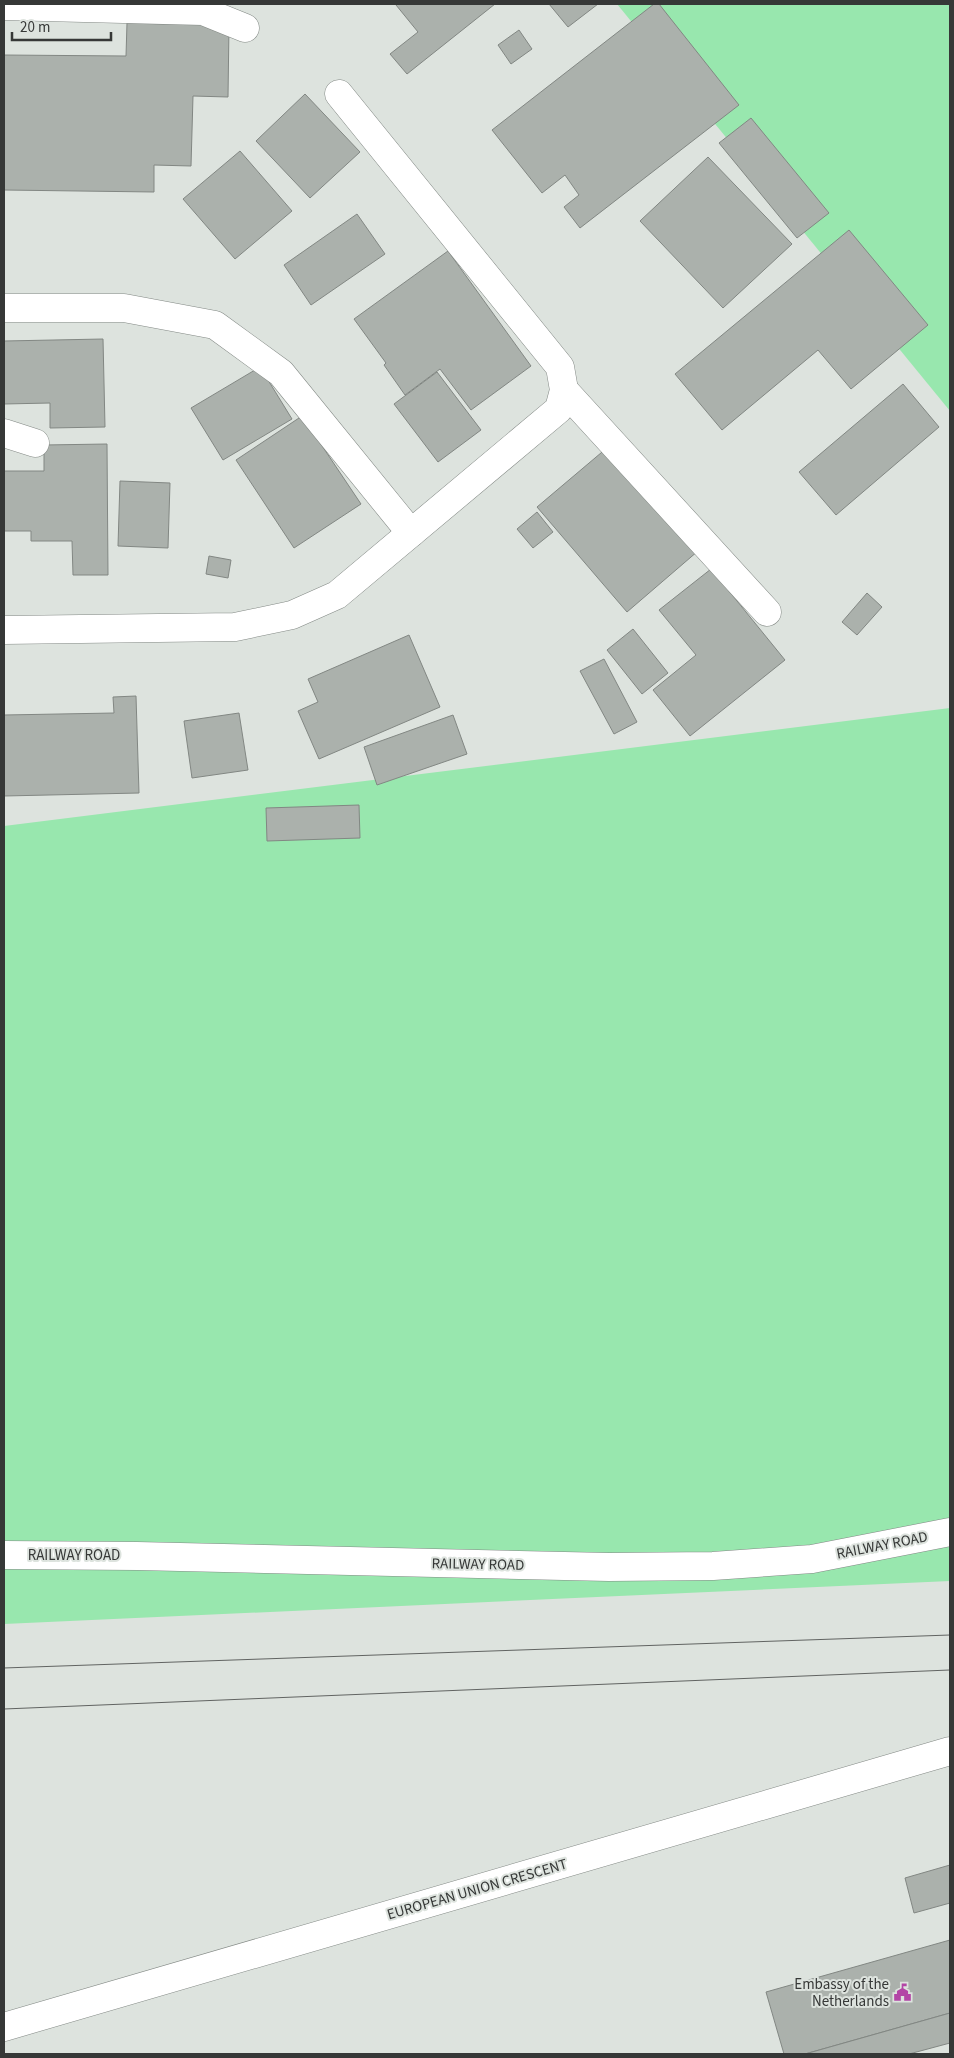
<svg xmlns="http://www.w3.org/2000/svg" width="954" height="2058" font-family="'Source Sans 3',sans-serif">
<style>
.green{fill:#98e7ae}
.building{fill:#abb1ac;stroke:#828783}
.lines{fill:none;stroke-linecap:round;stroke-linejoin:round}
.minor-casing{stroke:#838985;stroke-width:29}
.minor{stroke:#fff;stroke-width:28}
.tram{stroke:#616462;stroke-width:1}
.labels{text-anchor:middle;stroke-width:4;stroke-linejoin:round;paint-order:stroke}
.street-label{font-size:15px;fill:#363837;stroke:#dde3de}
.poi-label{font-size:15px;fill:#363837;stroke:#dde3de;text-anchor:end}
</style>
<rect width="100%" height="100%" fill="#dde3de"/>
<g class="green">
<path d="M617,4H950V411Z"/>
<path d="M950,708V1581L4,1624V826Z"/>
</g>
<g class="building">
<path d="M398,4H495L407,74L390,54L418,32L396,5Z"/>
<path d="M549,4H598L568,27Z"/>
<path d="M654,4H659L739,105L580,228L564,207L579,195L565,175L542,193L492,130Z"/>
<path d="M127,23L229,25L228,97L193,96L191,166L154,165V192L4,190V55L126,56Z"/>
<path d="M519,30L532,49L511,64L498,45Z"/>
<path d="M305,94L360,152L310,198L256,141Z"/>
<path d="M751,118L829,213L797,238L719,143Z"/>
<path d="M240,151L292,211L235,259L183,199Z"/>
<path d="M708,157L792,244L723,308L640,221Z"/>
<path d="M357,214L385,254L311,305L284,265Z"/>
<path d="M849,230L928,325L851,389L818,350L722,430L675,374Z"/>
<path d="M448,251L531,366L471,410L440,369L405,395L384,365L386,363L354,319Z"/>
<path d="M103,339L105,427L50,428V403L4,404V341Z"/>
<path d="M260,367L292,419L223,460L191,408Z"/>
<path d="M437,372L481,430L438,462L394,404Z"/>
<path d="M903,384L939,427L836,515L799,472Z"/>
<path d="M302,416L361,504L294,548L236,460Z"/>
<path d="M107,444L108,575H73L72,541H31V531H4V471H44V445Z"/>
<path d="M608,447L698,551L627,612L537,507Z"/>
<path d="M120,481L170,483L168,548L118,546Z"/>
<path d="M537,512L553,532L533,548L517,529Z"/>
<path d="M209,556L231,560L228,578L206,574Z"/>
<path d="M711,569L785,660L690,736L653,690L696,655L659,610Z"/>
<path d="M867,593L882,607L857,635L842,622Z"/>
<path d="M633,629L668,673L642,694L607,650Z"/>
<path d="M409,635L440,707L319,759L298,711L318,702L308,679Z"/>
<path d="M604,659L637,722L614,734L580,671Z"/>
<path d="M136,696L139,793L4,796V715L114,713L113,697Z"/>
<path d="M239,713L248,770L192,778L184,721Z"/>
<path d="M453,715L467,754L377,785L364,747Z"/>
<path d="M359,805L360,838L267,841L266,808Z"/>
<path d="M950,1865V1903L914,1913L905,1878Z"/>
<path d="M950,1940V2013L805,2054H784L766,1992Z"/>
<path d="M950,2013V2043L909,2054H805Z"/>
</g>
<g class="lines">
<defs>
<g id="minor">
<path d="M4,6L203,11L245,28"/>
<path d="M4,308H124L215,325L281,373L411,533"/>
<path d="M564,390L767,612"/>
<path d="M4,433L35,443"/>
<path d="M4,630L235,627L292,615L337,595L559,409L564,390L560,367L339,94"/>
<path d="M4,1555L137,1556L609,1567L713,1566L812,1559L950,1532"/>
<path d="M4,2027L950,1751"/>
</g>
</defs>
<use href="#minor" class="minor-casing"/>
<use href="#minor" class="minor"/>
<g class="tram">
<path d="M4,1668L950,1635"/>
<path d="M4,1709L950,1670"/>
</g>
</g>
<defs>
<symbol id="civic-bare" viewBox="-9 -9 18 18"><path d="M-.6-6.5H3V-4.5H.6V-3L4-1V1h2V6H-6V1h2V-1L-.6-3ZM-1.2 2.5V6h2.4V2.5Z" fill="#b346a6" stroke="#dde3de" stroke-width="2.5" paint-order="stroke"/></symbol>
</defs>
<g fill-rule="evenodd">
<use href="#civic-bare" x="890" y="1980" width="25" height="25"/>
</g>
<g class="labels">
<g class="street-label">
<text transform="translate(882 1545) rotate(-11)" y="5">RAILWAY ROAD</text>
<text x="74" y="1560">RAILWAY ROAD</text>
<text transform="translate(478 1564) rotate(1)" y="5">RAILWAY ROAD</text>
<text transform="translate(477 1889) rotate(-16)" y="5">EUROPEAN UNION CRESCENT</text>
</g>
<g class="poi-label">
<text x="889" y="1989">Embassy of the<tspan x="889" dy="17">Netherlands</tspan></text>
</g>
</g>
<rect width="954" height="2058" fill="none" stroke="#363837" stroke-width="10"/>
<path d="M12 32v8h99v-8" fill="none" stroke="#363837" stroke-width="2.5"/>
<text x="20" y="32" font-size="15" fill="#363837" stroke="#dde3de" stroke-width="4" paint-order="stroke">20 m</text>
</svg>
